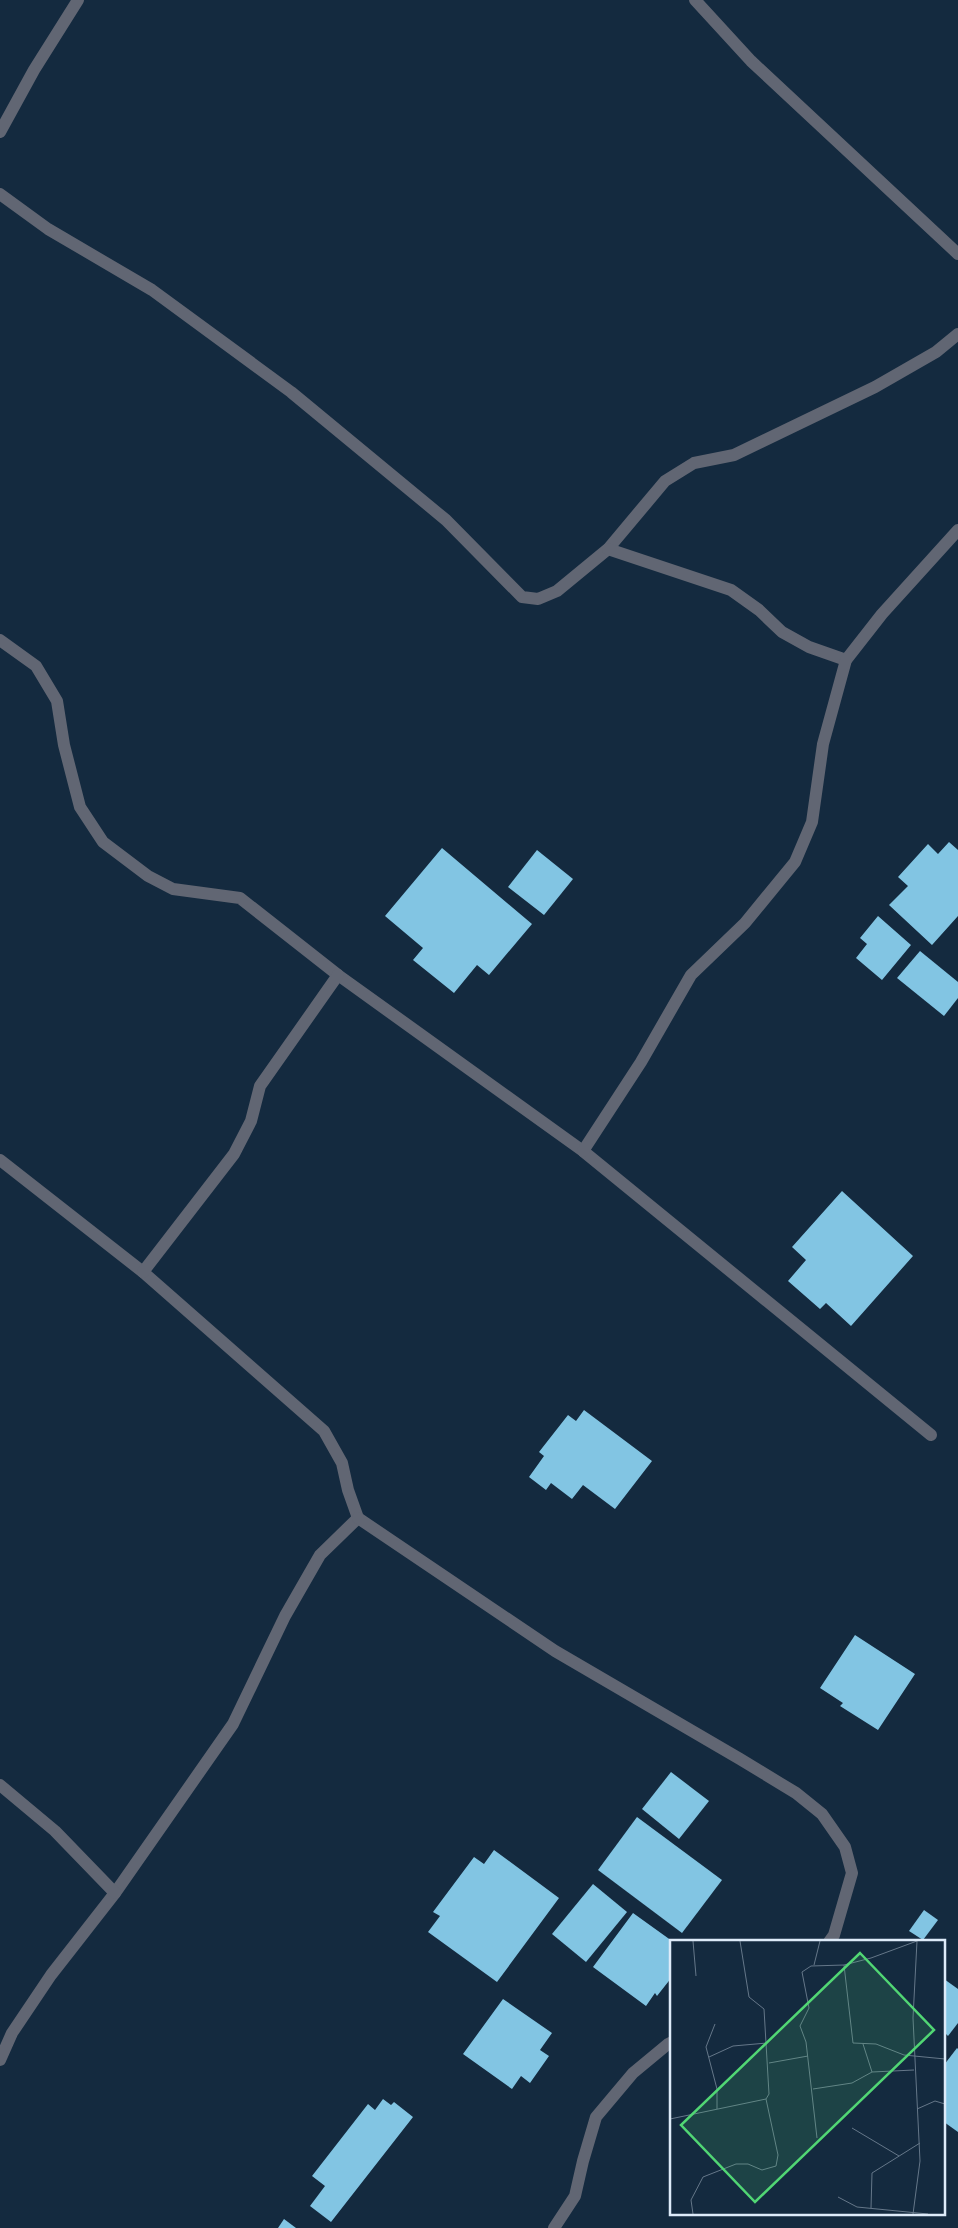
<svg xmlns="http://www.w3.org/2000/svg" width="958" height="2228" font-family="Poppins,sans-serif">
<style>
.building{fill:#82c5e3}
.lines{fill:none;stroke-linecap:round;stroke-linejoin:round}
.minor{stroke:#616673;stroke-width:12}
.inset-road{fill:none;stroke:#657789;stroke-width:1}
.view{fill:#51d674;fill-opacity:0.15;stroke:#51d674;stroke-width:2.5}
.inset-edge{fill:none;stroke:#deebf9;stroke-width:2.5}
</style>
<rect width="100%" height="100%" fill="#142a3f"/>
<g class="building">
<path d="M949,842L958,850V916L932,945L889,905L908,886L898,877L928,844L938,854Z"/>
<path d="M442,848L532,924L489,975L477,965L454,993L413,960L423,948L385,916Z"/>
<path d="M537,850L573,879L544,915L508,887Z"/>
<path d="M878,916L911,945L882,980L856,958L867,944L860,938Z"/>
<path d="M920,951L958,982V998L944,1016L897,978Z"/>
<path d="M842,1191L913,1256L851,1326L826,1303L820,1309L788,1281L806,1260L792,1247Z"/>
<path d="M584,1410L652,1461L615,1509L583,1485L572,1499L551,1483L546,1490L529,1477L544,1456L539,1452L568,1415L576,1421Z"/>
<path d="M855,1635L915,1674L878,1730L840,1706L843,1703L820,1688Z"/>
<path d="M671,1772L709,1801L679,1839L642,1809Z"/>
<path d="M637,1817L722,1880L682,1933L598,1870Z"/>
<path d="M494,1850L559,1898L497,1982L428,1932L440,1916L433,1912L474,1857L484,1864Z"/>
<path d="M593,1884L627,1912L586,1962L552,1934Z"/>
<path d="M924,1910L938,1920L923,1940L909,1931Z"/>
<path d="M633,1913L672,1941V1977L657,1996L655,1993L646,2006L593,1967Z"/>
<path d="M944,1979L958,1989V2023L948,2036L944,2032Z"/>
<path d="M503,1999L552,2033L540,2050L549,2056L530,2083L521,2076L512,2089L463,2054Z"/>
<path d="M957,2048L958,2049V2132L944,2122V2065Z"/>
<path d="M383,2099L391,2105L394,2102L413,2117L331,2222L310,2206L325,2186L312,2176L368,2104L375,2110Z"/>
<path d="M284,2219L296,2228H278Z"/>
</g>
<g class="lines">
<g class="minor">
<path d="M695,0L751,61L958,254"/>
<path d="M0,132L34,70L78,0"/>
<path d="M0,194L48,229L152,290L291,392L446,520L522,597L538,599L557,591L608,549L665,481L694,463L734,455L875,387L936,352L958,334"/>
<path d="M608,549L731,590L759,610L782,632L809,647L846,660"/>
<path d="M0,640L36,666L57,701L64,745L80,807L103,842L148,876L173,889L240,898L338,975L583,1151L931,1435"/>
<path d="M583,1151L641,1062L691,975L745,923L795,862L812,822L823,744L846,660L882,614L958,530"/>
<path d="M0,1160L143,1272L324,1431L342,1463L348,1490L358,1518L320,1555L285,1616L233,1724L115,1893L51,1975L12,2033L0,2060"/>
<path d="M143,1272L234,1154L251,1121L260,1086L338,975"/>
<path d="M358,1518L555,1651L740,1759L796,1793L822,1814L845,1847L852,1873L834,1935L829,1942"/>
<path d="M0,1785L55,1831L115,1893"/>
<path d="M554,2228L575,2196L583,2161L596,2117L633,2073L668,2044L672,2042"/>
</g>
</g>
<g transform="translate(670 1940)">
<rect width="275" height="275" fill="#142a3f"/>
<path class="inset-road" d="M23,1L26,36M144,25L150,1M174,25L183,103L206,104L234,115L275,119M45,84L36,107L47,149V169M193,104L202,132M39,117L63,106L97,103M99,123L138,116M143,149L182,143L202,132L244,130M247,169L265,161L275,164M0,179L96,159L99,154L94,69L79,57L70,1M182,188L229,216M147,198L136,102L130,86L139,68L132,32L141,26L174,25L201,18L247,1M168,257L187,267L258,274M201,268L202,233L250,203M23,274L21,260L33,237L66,224H78L92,230L106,226L108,215L96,159M243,274L250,221L243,78L247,1"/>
<path class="view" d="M190,13L264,90L85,262L11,185Z"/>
<rect width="275" height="275" class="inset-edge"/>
</g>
</svg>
